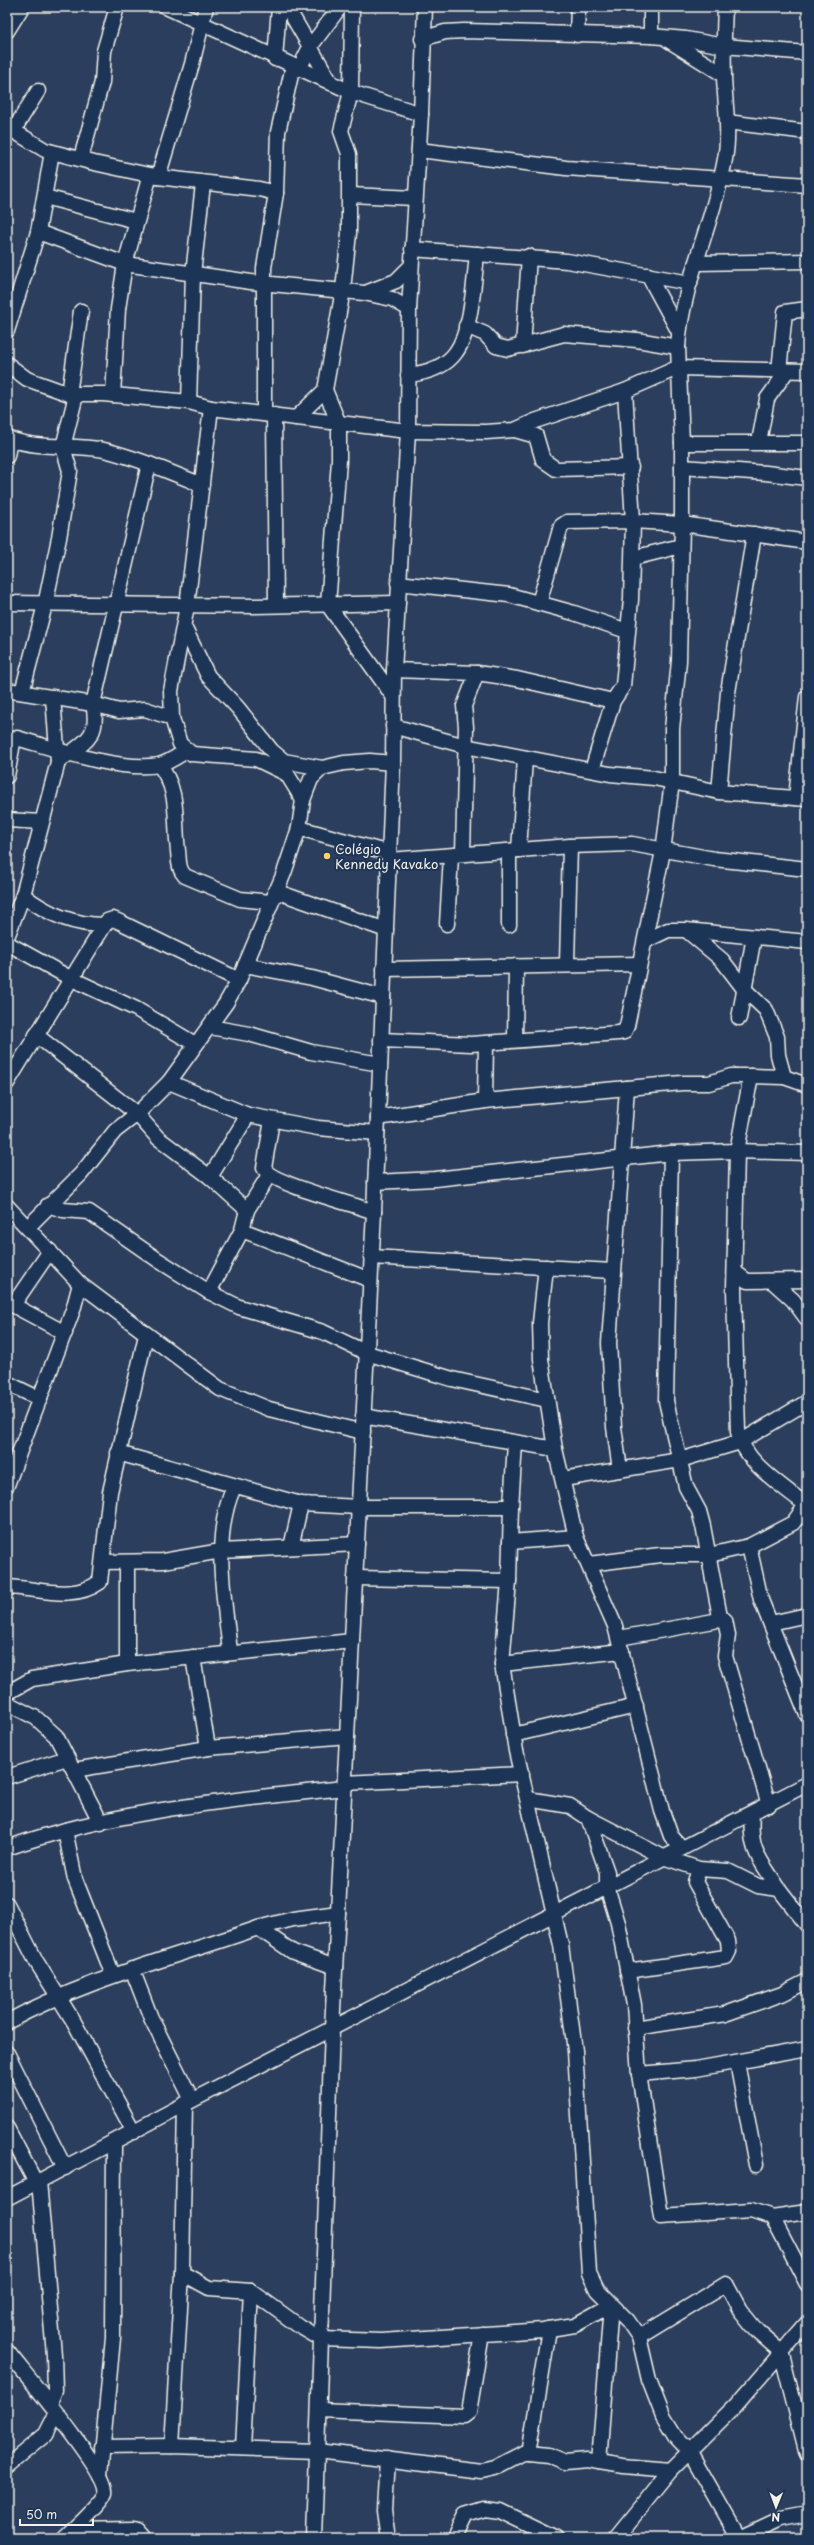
<svg xmlns="http://www.w3.org/2000/svg" width="814" height="2545" font-family="'Playpen Sans',sans-serif">
<style>
.lines{fill:none;stroke-linecap:round;stroke-linejoin:round}
.minor-casing{stroke:#f4f1e8;stroke-width:17}
.minor{stroke:#1d3557;stroke-width:14}
.poi-dot{fill:#ffd166;stroke:#1d3557;stroke-width:1.5}
.labels{text-anchor:middle;stroke-width:4;stroke-linejoin:round;paint-order:stroke}
.poi-label{font-size:13px;fill:#f4f1e8;stroke:#1d3557;text-anchor:start}
</style>
<rect width="100%" height="100%" fill="#2c3e5d"/>
<filter id="ink" filterUnits="userSpaceOnUse"><feTurbulence type="fractalNoise" baseFrequency=".025" numOctaves="2"/><feDisplacementMap in="SourceGraphic" scale="8" xChannelSelector="R" yChannelSelector="G"/><feConvolveMatrix kernelMatrix="1 2 1 2 8 2 1 2 1" color-interpolation-filters="sRGB"/></filter>
<g filter="url(#ink)">
<g class="lines">
<defs>
<g id="minor">
<path d="M166,7L351,92L421,114"/>
<path d="M287,7L331,83"/>
<path d="M352,7L351,92L341,131L349,154V233L343,290L325,390L339,424V461L328,605L393,696"/>
<path d="M651,7V36"/>
<path d="M7,31L22,7"/>
<path d="M577,35L578,7"/>
<path d="M422,39L445,32L464,31L651,36L686,39L724,46L807,53"/>
<path d="M668,40L724,75"/>
<path d="M275,59L279,7"/>
<path d="M299,69L310,47L340,7"/>
<path d="M727,122L807,132"/>
<path d="M7,127L45,150L94,163L158,177L259,189L276,193L264,268V414"/>
<path d="M13,131L38,91"/>
<path d="M419,150L566,168L807,185"/>
<path d="M81,158L102,82L104,51L117,7"/>
<path d="M158,177L192,64L206,7"/>
<path d="M276,193L278,132L293,66"/>
<path d="M350,195L415,198"/>
<path d="M45,197L136,221"/>
<path d="M38,232L125,264L251,282L364,293L392,299L409,309"/>
<path d="M412,249L567,261L690,283"/>
<path d="M696,263L807,261"/>
<path d="M648,275L679,332"/>
<path d="M368,292L396,281L411,266"/>
<path d="M466,326L485,334L496,346L508,349L564,334L637,340L678,347"/>
<path d="M7,331L38,232L52,152"/>
<path d="M523,346L529,256"/>
<path d="M7,364L27,379L69,394H103L189,402L211,408L408,431L486,432L515,430L535,421L625,391"/>
<path d="M779,371L785,312L807,309"/>
<path d="M408,375C426,373 445,368 456,352C472,330 474,280 477,254"/>
<path d="M69,394L81,311"/>
<path d="M113,395L118,309L125,264L150,175"/>
<path d="M189,402L193,274L203,184"/>
<path d="M211,408L187,606L171,691L172,718L180,744L192,754L256,759L287,774"/>
<path d="M274,415L276,605"/>
<path d="M296,418L325,390"/>
<path d="M515,430L536,436L543,460L556,469L631,467"/>
<path d="M7,438C42,451 70,443 104,450C137,458 170,472 202,485"/>
<path d="M759,442L767,399L787,371"/>
<path d="M682,443H807"/>
<path d="M7,456L10,439"/>
<path d="M682,467L766,473L807,478"/>
<path d="M633,558L681,546"/>
<path d="M398,583L509,595L574,613L627,631"/>
<path d="M7,603L254,606L398,603"/>
<path d="M539,603L561,526L567,522L633,521L682,524L807,542"/>
<path d="M184,627L208,676L238,708L272,751L284,761L322,768"/>
<path d="M394,670L477,673L517,679L613,701"/>
<path d="M7,690L93,704L119,711L145,709L172,718"/>
<path d="M22,692L45,605L59,538L70,471L63,447L76,395"/>
<path d="M393,726L465,746L610,774L654,778L719,792L807,799"/>
<path d="M58,762C82,743 101,739 93,704L149,464"/>
<path d="M159,765C180,790 174,820 178,851C179,858 178,866 182,872L185,876L240,899L270,902"/>
<path d="M285,765L287,774L303,800"/>
<path d="M592,770L613,701L623,686L631,599L633,521L625,391L677,368L807,371"/>
<path d="M7,776L13,743L17,738C55,749 120,772 159,765C168,763 178,756 186,751"/>
<path d="M719,792L728,692L754,534"/>
<path d="M796,798L807,697"/>
<path d="M7,820L41,822"/>
<path d="M299,828L389,853"/>
<path d="M519,850L525,758"/>
<path d="M509,851V925"/>
<path d="M463,854L466,727L464,706L477,673"/>
<path d="M389,860L570,846L632,844L714,859L807,869"/>
<path d="M275,891L386,930"/>
<path d="M23,895C47,914 73,925 104,925"/>
<path d="M447,924L451,856"/>
<path d="M686,930L722,960L744,989L766,1010L777,1037L778,1055L784,1077"/>
<path d="M7,937L23,895L58,762L53,697"/>
<path d="M645,941L668,930H686L807,942"/>
<path d="M7,943L70,978L136,1009L195,1044"/>
<path d="M567,963L570,846"/>
<path d="M245,965L312,978L383,997"/>
<path d="M384,969L639,964"/>
<path d="M739,1018L754,937"/>
<path d="M210,1027L249,1034L311,1052L380,1064"/>
<path d="M36,1035L137,1114L158,1138L210,1177L247,1210L242,1230L209,1292"/>
<path d="M381,1040L471,1044L618,1033L624,1032L627,1026L663,851L672,782V729L679,661L682,524V443L678,347C682,282 714,223 725,159C730,132 725,104 724,77C723,54 724,30 725,7"/>
<path d="M515,1040L516,966"/>
<path d="M751,1076L737,1151L734,1290L738,1432C745,1464 782,1485 806,1505"/>
<path d="M169,1082L248,1115L318,1128L377,1133"/>
<path d="M7,1083L107,921L113,919L120,922L239,980"/>
<path d="M485,1101L486,1043"/>
<path d="M378,1118L485,1101L682,1083H709L731,1076H751L784,1077L807,1085"/>
<path d="M272,1120L264,1168C270,1184 354,1204 374,1212"/>
<path d="M210,1177L248,1115"/>
<path d="M375,1182L435,1179L671,1153L737,1151L807,1153"/>
<path d="M48,1205L63,1210L89,1212L158,1260L209,1292L239,1307L323,1332L367,1353L452,1379L547,1400"/>
<path d="M7,1206L80,1284L220,1389L269,1409L363,1432"/>
<path d="M247,1210L269,1175"/>
<path d="M28,1227L81,1174L115,1131L137,1114L169,1082L226,1003L239,980L284,873L299,828L303,800L311,779L322,768L344,763L370,761L393,763"/>
<path d="M242,1230L370,1280"/>
<path d="M371,1257L612,1271"/>
<path d="M546,1267L540,1323L541,1359L555,1449L576,1537L615,1626L662,1811L671,1836L682,1848"/>
<path d="M735,1272L747,1281L807,1280"/>
<path d="M773,1282L793,1300L807,1319"/>
<path d="M7,1302L65,1333"/>
<path d="M13,1305L50,1251"/>
<path d="M7,1383L40,1399"/>
<path d="M363,1416L555,1449"/>
<path d="M515,1443L511,1507L509,1581L502,1664L516,1751L561,1945L575,2051L589,2273L597,2290L628,2321L639,2337L649,2380L663,2416L676,2437L690,2452L739,2538"/>
<path d="M118,1453L301,1504L359,1507H511"/>
<path d="M620,1470L614,1427L609,1343L627,1088"/>
<path d="M563,1479L680,1460L740,1442L807,1402"/>
<path d="M7,1485L73,1310L80,1284"/>
<path d="M510,1542L576,1537"/>
<path d="M749,1546L761,1600L807,1715"/>
<path d="M291,1547L301,1504"/>
<path d="M103,1562L163,1561L221,1551L357,1544"/>
<path d="M127,1563V1664"/>
<path d="M589,1564L660,1555H709L749,1546L793,1523L807,1504"/>
<path d="M355,1578L509,1581"/>
<path d="M7,1587C39,1588 72,1602 100,1582L110,1492L146,1335"/>
<path d="M720,1617L725,1620L728,1635L725,1656L769,1805"/>
<path d="M771,1623L807,1615"/>
<path d="M619,1638L714,1621L720,1617L703,1526L699,1511L686,1487L666,1401L671,1153"/>
<path d="M230,1652C225,1599 211,1537 234,1487"/>
<path d="M193,1657L208,1748"/>
<path d="M502,1664L622,1651"/>
<path d="M7,1693L32,1679L127,1664L352,1641"/>
<path d="M7,1703L36,1718L56,1736L101,1823"/>
<path d="M513,1735L636,1706"/>
<path d="M74,1770L208,1748L347,1736"/>
<path d="M7,1777L67,1758"/>
<path d="M345,1783L522,1774"/>
<path d="M528,1799L570,1806L588,1818L663,1857L699,1869L728,1871L758,1886L779,1889L807,1925"/>
<path d="M752,1814C749,1852 760,1859 779,1889"/>
<path d="M588,1818L607,1872V1887L618,1923L634,2005L639,2074L661,2216L751,2210L772,2217L807,2284"/>
<path d="M65,1830L75,1879L113,1975"/>
<path d="M7,1848C114,1810 232,1800 344,1788"/>
<path d="M7,1904L36,1961L74,2022L134,2132"/>
<path d="M258,1928L293,1919L338,1913"/>
<path d="M132,1969L151,2018L192,2100"/>
<path d="M627,1971L726,1957L729,1951L728,1941L695,1882L699,1869"/>
<path d="M7,2022C86,1979 173,1958 258,1928L293,1952L335,1967"/>
<path d="M635,2028L725,2014L782,1994L807,1981"/>
<path d="M7,2053L65,2168"/>
<path d="M737,2062L756,2165"/>
<path d="M639,2074L696,2069L807,2049"/>
<path d="M7,2128L36,2183"/>
<path d="M39,2181L54,2355L55,2391L50,2404"/>
<path d="M7,2198L185,2104L807,1784"/>
<path d="M772,2217L807,2212"/>
<path d="M182,2273L209,2288L251,2291L299,2326L321,2339L381,2341L543,2330L575,2325L611,2305"/>
<path d="M639,2337L726,2284L740,2310L757,2331L781,2352L807,2454"/>
<path d="M7,2351C23,2372 110,2473 105,2493C102,2503 73,2529 64,2538"/>
<path d="M319,2410L464,2416L469,2412L482,2334"/>
<path d="M172,2446L182,2273L185,2104"/>
<path d="M102,2447L172,2446L317,2451L481,2471L494,2468L523,2453H529L548,2455L565,2462L587,2460L623,2466L671,2470"/>
<path d="M243,2448L251,2291"/>
<path d="M529,2453L549,2329"/>
<path d="M387,2459L384,2511L388,2538"/>
<path d="M599,2462L611,2305"/>
<path d="M7,2466L46,2434L56,2414"/>
<path d="M100,2475L113,2338L114,2142"/>
<path d="M72,2530L134,2529L139,2530L146,2538"/>
<path d="M314,2538L332,2029L374,1212L393,763L394,670L408,431L409,309L421,114L425,7"/>
<path d="M454,2538L465,2515L485,2509L500,2511L556,2538"/>
<path d="M616,2538L671,2470L736,2405L807,2323"/>
<path d="M739,2538L780,2519L807,2514"/>
</g>
</defs>
<use href="#minor" class="minor-casing"/>
<use href="#minor" class="minor"/>
</g>
</g>
<circle class="poi-dot" cx="327" cy="856" r="4"/>
<g class="labels">
<g class="poi-label">
<text x="335" y="854">Colégio<tspan x="335" dy="15">Kennedy Kavako</tspan></text>
</g>
</g>
<rect width="814" height="2545" fill="none" stroke="#1d3557" stroke-width="24"/>
<rect x="12" y="12" width="790" height="2521" fill="none" stroke="#f4f1e8" stroke-width="1.5" filter="url(#ink)"/>
<g transform="translate(776 2507) rotate(181)" stroke="#1d3557" stroke-width="3" paint-order="stroke">
<path d="M0-3L7 15L0 10L-7 15Z" fill="#f4f1e8"/>
<text y="-6" font-size="11" font-weight="bold" text-anchor="middle" fill="#f4f1e8">N</text>
</g>
<path d="M20 2519v6h73v-6" fill="none" stroke="#f4f1e8" stroke-width="2"/>
<text x="26" y="2519" font-size="12" fill="#f4f1e8" stroke="#1d3557" stroke-width="3" paint-order="stroke">50 m</text>
</svg>
